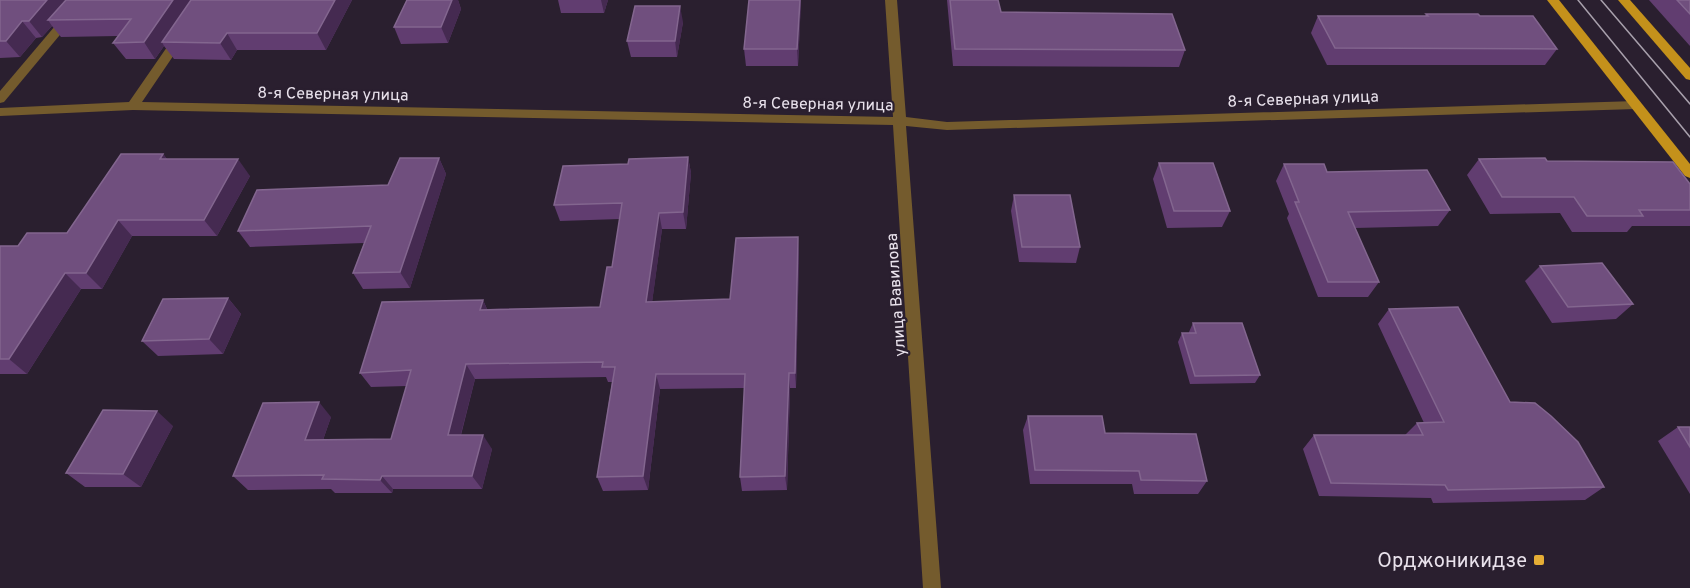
<svg xmlns="http://www.w3.org/2000/svg" width="1690" height="588" font-family="Overpass,sans-serif">
<style>
.lines{fill:none;stroke-linecap:round;stroke-linejoin:round}
.minor{fill:#745b2d;fill-rule:evenodd}
.major{fill:#c4911b;fill-rule:evenodd}
.tram{stroke:#a8a0ac;stroke-width:1.5}
.wall{fill:#613d70}
.shaded-wall{fill:#452a51}
.building{fill:#704f7e;stroke:#83668f;stroke-width:1.5}
.poi-dot{fill:#e5ad35;stroke:#2a1f2f;stroke-width:2}
.labels{text-anchor:middle;stroke-width:4.5;stroke-linejoin:round;paint-order:stroke}
.street-label{font-size:16px;fill:#e9e2ec;stroke:#2a1f2f}
.near-poi-label{font-size:20px;fill:#e9e2ec;stroke:#2a1f2f;text-anchor:end}
</style>
<rect width="100%" height="100%" fill="#2a1f2f"/>
<g class="lines">
<g class="minor">
<path d="M77,0H89L4,102L0,103V91Z"/>
<path d="M885,0H897L906,117L947,122L1636,101L1642,105L1636,109L947,130L906,126L941,588H923L893,125L133,110L0,116V108L129,102L176,34L180,33L186,37L142,102L893,117Z"/>
</g>
<g class="major">
<path d="M1547,0H1559L1690,164V178L1685,176Z"/>
<path d="M1618,0H1630L1690,68V80L1686,79Z"/>
</g>
<g class="tram">
<path d="M1578,0L1690,137"/>
<path d="M1601,0L1690,104"/>
</g>
</g>
<g class="wall">
<path d="M0,0H352L326,50H237L231,60L174,59L164,46L155,59H126L113,43L118,36L61,37L52,26L42,37L36,38L20,57L0,58Z"/>
<path d="M407,0H458L461,9L448,43L401,44L394,27Z"/>
<path d="M558,0H608L604,13H561Z"/>
<path d="M801,0L798,66H746L744,49Z"/>
<path d="M947,0H998L1001,12L1185,50L1179,67L953,66Z"/>
<path d="M1649,0H1690V46Z"/>
<path d="M1426,14L1480,16L1557,49L1545,65H1327L1311,33L1318,16H1425Z"/>
<path d="M683,22L677,57H631L627,41Z"/>
<path d="M163,154L167,159L250,176L217,236H132L102,289H81L27,374H0V246H18L67,233Z"/>
<path d="M688,157L691,173L686,229H662L652,302L730,299L799,253L796,388H790L787,490L742,491L740,477L745,388L660,389L648,490L603,491L597,477L612,382H608L606,377L475,379L461,435L492,449L482,489H393L392,493H335L331,489L248,490L233,476L331,417L323,440L391,439L407,386L371,387L360,373L483,300L487,309L600,307L612,267L620,219L560,221L554,205L628,164Z"/>
<path d="M439,158L446,174L410,288L363,289L353,273L364,243L250,247L238,231L388,185Z"/>
<path d="M1479,159L1547,161L1690,184V226H1632L1627,232H1572L1560,213L1490,214L1467,175Z"/>
<path d="M1159,163L1230,211L1222,227L1167,228L1153,179Z"/>
<path d="M1284,164L1327,172L1450,210L1438,226L1355,228L1379,282L1368,297H1318L1287,218L1289,214L1276,181Z"/>
<path d="M1014,195L1080,247L1076,263L1019,262L1011,211Z"/>
<path d="M1540,266L1633,304L1616,319L1552,323L1525,281Z"/>
<path d="M228,298L241,314L223,354L158,356L142,341Z"/>
<path d="M1389,309L1510,402L1604,487L1585,500L1433,503L1431,498L1319,496L1303,449L1314,435H1405L1417,423H1424L1378,324Z"/>
<path d="M1193,323L1260,375L1255,383L1190,384L1178,342L1182,333H1189V332Z"/>
<path d="M1028,416L1105,433L1207,481L1198,494H1134L1132,484H1030L1023,430Z"/>
<path d="M173,426L141,487H85L66,473Z"/>
<path d="M1678,427H1690V494L1658,441Z"/>
</g>
<g class="shaded-wall">
<path d="M47,0H74L48,20L52,26L42,37L29,21Z"/>
<path d="M173,0H195L162,42L164,46L155,59L144,42Z"/>
<path d="M335,0H352L326,50L317,33Z"/>
<path d="M451,0H458L461,9L448,43L441,27Z"/>
<path d="M601,0H608L604,13Z"/>
<path d="M800,0H801L798,66L797,49Z"/>
<path d="M680,6L683,22L677,57L675,41Z"/>
<path d="M22,21L36,38L20,57L6,41Z"/>
<path d="M227,33L237,50L231,60L220,43Z"/>
<path d="M163,154L176,170L160,159Z"/>
<path d="M688,157L691,173L686,229L683,212Z"/>
<path d="M439,158L446,174L410,288L400,272Z"/>
<path d="M238,159L250,176L217,236L204,220Z"/>
<path d="M659,213L662,229L650,318L646,302Z"/>
<path d="M118,220L132,236L102,289L86,273Z"/>
<path d="M798,237L799,253L796,388L795,373Z"/>
<path d="M65,273L81,289L27,374L9,359Z"/>
<path d="M228,298L241,314L223,354L209,339Z"/>
<path d="M483,300L490,316L480,310Z"/>
<path d="M466,364L475,379L457,449L448,435Z"/>
<path d="M789,373L790,388L787,490L785,476Z"/>
<path d="M656,374L660,389L648,490L643,476Z"/>
<path d="M319,402L331,417L318,454L305,440Z"/>
<path d="M157,411L173,426L141,487L123,474Z"/>
<path d="M483,435L492,449L482,489L472,476Z"/>
<path d="M382,476L393,489L392,493L380,480Z"/>
</g>
<g class="building">
<path d="M0,0H47L29,21H22L6,41H0Z"/>
<path d="M66,0H173L144,42L113,43L131,19L48,20Z"/>
<path d="M191,0H335L317,33H227L220,43L162,42Z"/>
<path d="M407,0H452L441,27H394Z"/>
<path d="M749,0H800L797,49H744Z"/>
<path d="M950,0H998L1001,12L1172,14L1185,50L955,49Z"/>
<path d="M1677,0H1690V14Z"/>
<path d="M635,6H680L675,41H627Z"/>
<path d="M1426,14H1478L1480,16H1533L1557,49L1335,48L1318,16H1428Z"/>
<path d="M121,154H163L160,159H238L204,220H118L86,273H65L9,359H0V246H18L27,233H67Z"/>
<path d="M688,157L683,212L659,213L646,302L730,299L736,238L798,237L795,373H789L785,476L740,477L745,374H656L643,476L597,477L615,367H602L603,362L466,364L448,435H483L472,476H382L380,480L322,479L324,475L233,476L263,403L319,402L305,440L391,439L411,370L360,373L382,302L483,300L480,310L600,307L607,267H612L622,203L554,205L563,166L628,164L629,159Z"/>
<path d="M400,158H439L400,272L353,273L371,226L238,231L257,190L388,185Z"/>
<path d="M1545,158L1547,161L1673,162L1690,184V210H1639L1643,216H1587L1574,197H1502L1479,159Z"/>
<path d="M1159,163H1213L1230,211H1174Z"/>
<path d="M1284,164H1324L1327,172L1427,170L1450,210L1348,212L1379,282H1328L1295,202H1299Z"/>
<path d="M1014,195H1070L1080,247H1022Z"/>
<path d="M1602,263L1633,304L1568,307L1540,266Z"/>
<path d="M228,298L209,339L142,341L163,299Z"/>
<path d="M1458,307L1510,402L1535,403L1551,416L1578,442L1604,487L1448,490L1445,485L1331,483L1314,435H1423L1417,423L1444,422L1389,309Z"/>
<path d="M1193,323H1242L1260,375L1195,376L1182,333H1196Z"/>
<path d="M103,410L157,411L123,474L66,473Z"/>
<path d="M1028,416H1102L1105,433L1196,434L1207,481L1141,480L1139,471L1035,470Z"/>
<path d="M1678,427H1690V447Z"/>
</g>
<rect class="poi-dot" x="1533" y="554" width="12" height="12" rx="3"/>
<g class="labels">
<g class="street-label">
<text transform="translate(333 93) rotate(1)" y="6">8-я Северная улица</text>
<text transform="translate(1303 98) rotate(-2)" y="6">8-я Северная улица</text>
<text transform="translate(818 103) rotate(1)" y="6">8-я Северная улица</text>
<text transform="translate(895 295) rotate(-94)" y="6">улица Вавилова</text>
</g>
<g class="near-poi-label">
<text x="1527" y="567">Орджоникидзе</text>
</g>
</g>
</svg>
